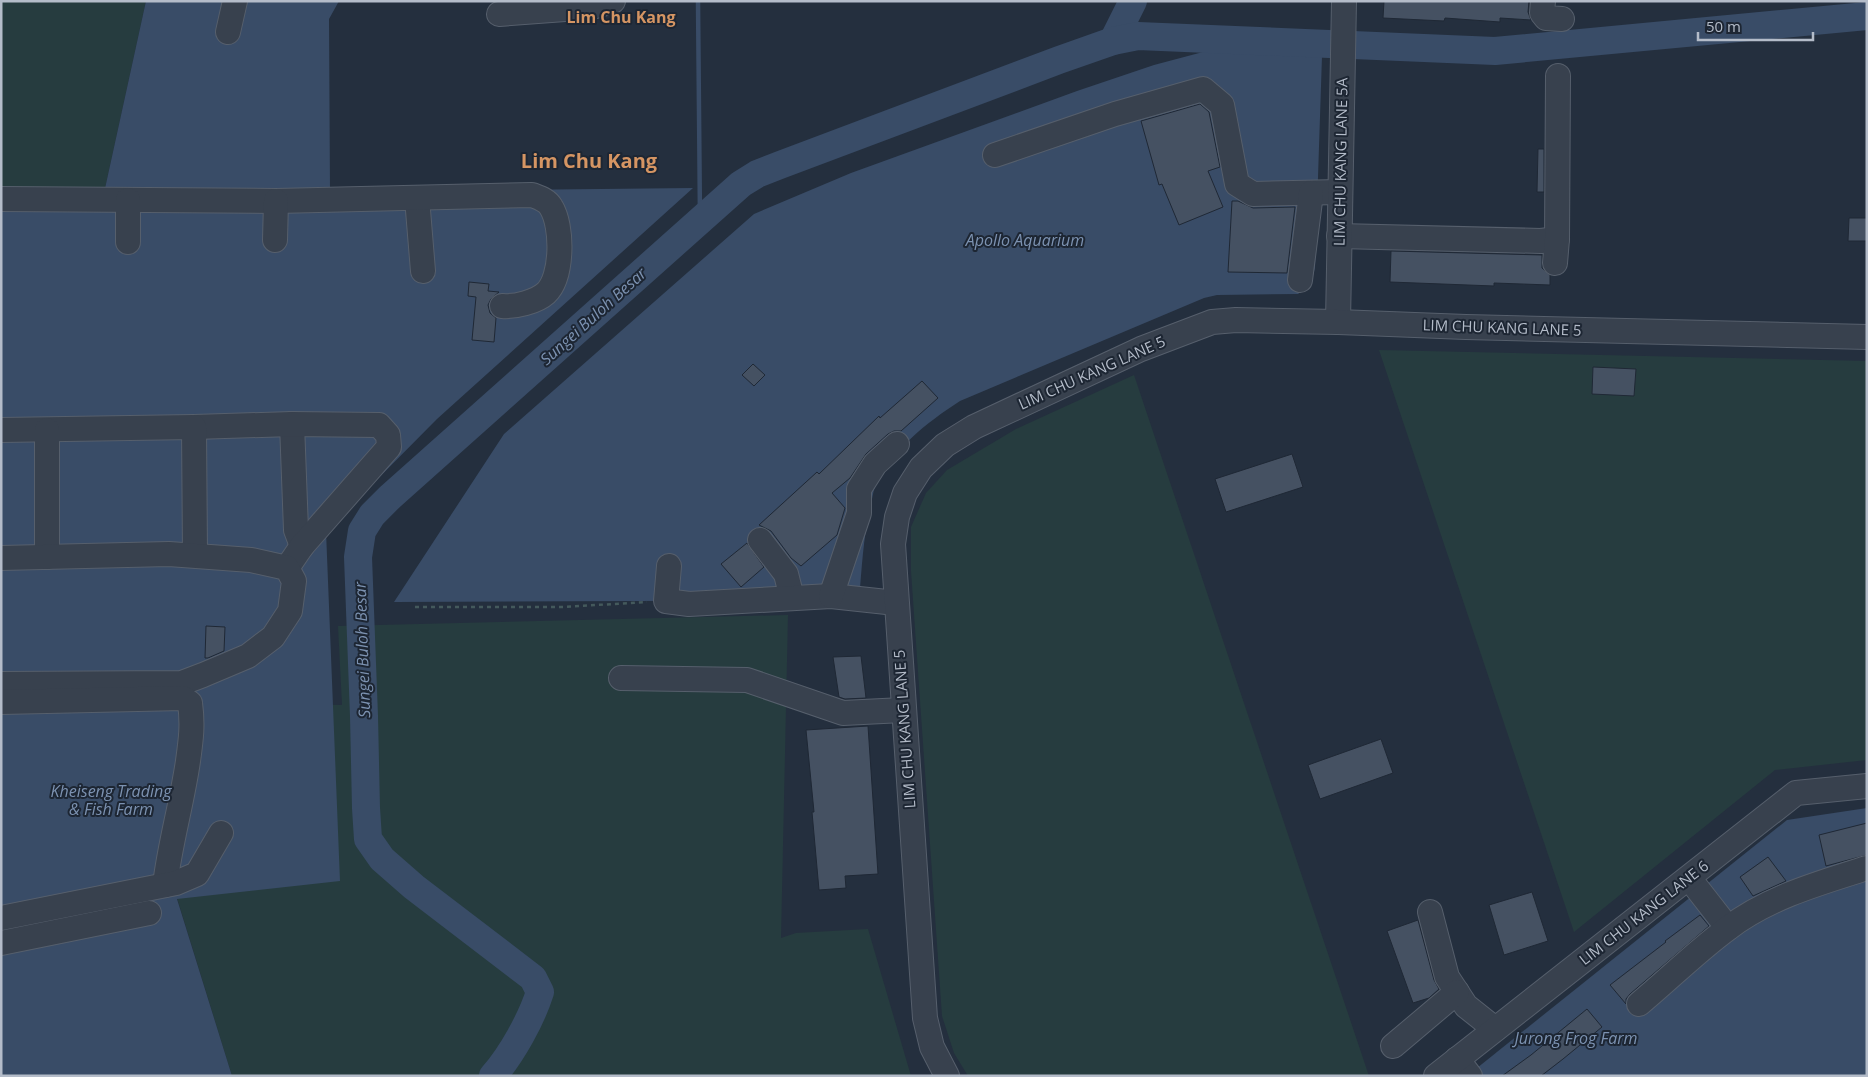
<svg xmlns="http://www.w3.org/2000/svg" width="1868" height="1077" font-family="'Open Sans',sans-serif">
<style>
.green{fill:#263c3f}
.water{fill:#394c67}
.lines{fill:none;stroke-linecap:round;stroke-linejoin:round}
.stream{stroke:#394c67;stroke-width:4.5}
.river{stroke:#394c67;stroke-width:28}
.building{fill:#455162;stroke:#1f2835}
.minor-casing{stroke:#565f6c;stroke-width:26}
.path{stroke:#44595c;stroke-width:2.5;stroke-dasharray:4 4;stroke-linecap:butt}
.minor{stroke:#38414e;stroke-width:24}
.labels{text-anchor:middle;stroke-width:4;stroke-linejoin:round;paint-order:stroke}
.street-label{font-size:15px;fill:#b4bcc9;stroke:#1d2633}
.neighbourhood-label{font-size:16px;font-weight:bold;fill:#d59563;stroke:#1d2633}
.water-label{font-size:16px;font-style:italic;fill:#7c92b1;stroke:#1d2633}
.district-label{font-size:20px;font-weight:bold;fill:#d59563;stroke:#1d2633}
</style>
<rect width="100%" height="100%" fill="#242f3e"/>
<g class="green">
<path d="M1,1H146L104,193L1,195Z"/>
<path d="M1379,350L1867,361V760L1775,770L1574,932Z"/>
<path d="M1134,375L1369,1076H968L954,1053L942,1016L911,571V527L926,493L947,470L1016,429Z"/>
<path d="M788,615L781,938L796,933L868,929L911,1076H232L177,898L215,703L342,705L338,626Z"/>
</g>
<g class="water">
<path d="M146,1H339L329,19L330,192L693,188L437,419L326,531L340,881L177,899L232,1076H1V195L104,193Z"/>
<path d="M1218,48L1322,56L1315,268L1311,283L1298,294L1217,295L1204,298L960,401C926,423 893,449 875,487C873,492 872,499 871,505C863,536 862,568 859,600L394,602L504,434L754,214L851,173L1077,91L1154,65Z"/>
<path d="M1867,808V1076H1467L1787,820Z"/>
</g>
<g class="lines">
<path class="stream" d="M698,1L700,220"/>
<g class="river">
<path d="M1113,41L1133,1"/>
<path d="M493,1076C512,1054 531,1020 540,992L533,978L414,887L382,859L368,839L366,808L364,716L358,557L362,531L372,515L390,497L741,184L757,174L780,165L1059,60L1113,41L1138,36L1495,51L1867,16"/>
</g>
</g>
<g class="building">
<path d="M1384,1H1529L1528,12L1531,20L1500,18V22L1445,18L1444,21L1383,18Z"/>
<path d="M1200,104L1209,112L1220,167L1208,171L1223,207L1179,225L1162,184L1159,185L1141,121Z"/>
<path d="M1538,149H1544V192H1537Z"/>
<path d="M1232,201H1238L1253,208L1295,207L1287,273L1228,272Z"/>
<path d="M1849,218H1867V241H1848Z"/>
<path d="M1391,251L1542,255V268L1550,275V285L1494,283V286L1390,282Z"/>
<path d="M469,282L489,284L488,291L499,292L491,299L488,305L490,313L496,318L494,342L472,340L476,297L468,296Z"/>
<path d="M753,364L765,375L754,386L742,375Z"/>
<path d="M1593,367L1636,369L1634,396L1592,394Z"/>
<path d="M922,381L938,398L901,431H894L888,434L866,454L850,478L832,493L845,508L837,535L801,566L791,558L771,531L759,525L817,472L819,474L879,416L880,418Z"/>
<path d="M1292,454L1303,487L1226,512L1215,479Z"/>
<path d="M747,543L764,567L741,587L721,564Z"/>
<path d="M206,626L225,627L224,651L208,658H205Z"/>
<path d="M861,656L866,698L845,699L839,697L833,657Z"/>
<path d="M868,726L878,874L845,876L846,888L819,890L812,812H814L806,730Z"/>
<path d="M1381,739L1393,773L1320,799L1308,765Z"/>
<path d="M1867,823V855L1826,866L1819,835Z"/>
<path d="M1768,857L1786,881L1753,896L1740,877Z"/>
<path d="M1532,892L1548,941L1504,955L1489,905Z"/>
<path d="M1700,915L1709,926L1630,994L1626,999V1004L1610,985L1666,942L1665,941Z"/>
<path d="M1418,920L1434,980L1439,989L1429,998L1413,1003L1387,931Z"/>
<path d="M1587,1009L1602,1027L1563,1059L1541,1076H1502L1531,1055Z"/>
</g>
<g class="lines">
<defs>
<g id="minor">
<path d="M1543,1L1542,13L1546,18L1562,19"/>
<path d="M499,14L592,7L613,1"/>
<path d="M228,32L235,1"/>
<path d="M995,155L1115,114L1203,89L1222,105L1237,184L1253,194L1340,192"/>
<path d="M417,198L423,271"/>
<path d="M1,199L276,201L532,195C540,198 547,200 551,207C563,226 563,277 546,293C536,302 515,307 502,306"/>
<path d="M1339,236L1541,241L1557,239"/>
<path d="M275,240L276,201"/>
<path d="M128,242V200"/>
<path d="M1555,263L1557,239L1558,76"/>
<path d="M1300,280L1311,193"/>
<path d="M1338,322L1344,1"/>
<path d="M292,424L296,530L302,546"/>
<path d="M194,427L292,424L379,425L388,435L389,447L302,546L287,568"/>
<path d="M1,430L194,427L195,555"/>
<path d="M760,540L786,574L792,598"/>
<path d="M47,557V430"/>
<path d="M1,558L169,554L251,560L287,568L294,581L290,611L273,637L248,656L203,675L182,683L1,684"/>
<path d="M669,566L666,601L689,604L831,596L896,603"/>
<path d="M831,596L859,513V489L875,464L897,444"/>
<path d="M621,678L747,680L843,713L903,710"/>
<path d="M1,702L183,698L190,703C193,725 191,739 188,761C182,803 170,843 165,885"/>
<path d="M1689,878L1728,928"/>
<path d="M1430,912L1447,977L1466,1006L1495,1029"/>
<path d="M1,918L176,883L197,874L221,833"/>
<path d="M1,943L149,913"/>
<path d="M1639,1004C1669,979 1696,952 1727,929C1767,898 1819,883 1867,868"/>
<path d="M1393,1046L1457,992"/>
<path d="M1457,1059L1470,1076"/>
<path d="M947,1076L932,1047L925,1018L893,544L897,517L905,493L921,468L945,445L974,427L1141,349L1212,322L1236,320L1338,322L1466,327L1867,337"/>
<path d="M1436,1076L1796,793L1867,786"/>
</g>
</defs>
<use href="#minor" class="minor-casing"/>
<path class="path" d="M415,607H563L647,602"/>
<use href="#minor" class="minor"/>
</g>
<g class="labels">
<g class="street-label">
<text transform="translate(1341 162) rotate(-89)" y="5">LIM CHU KANG LANE 5A</text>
<text transform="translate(1502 328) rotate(2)" y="5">LIM CHU KANG LANE 5</text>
<text transform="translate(1092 373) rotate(-24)" y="5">LIM CHU KANG LANE 5</text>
<text transform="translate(905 729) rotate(-94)" y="5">LIM CHU KANG LANE 5</text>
<text transform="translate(1644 913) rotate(-38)" y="5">LIM CHU KANG LANE 6</text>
</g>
<g class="neighbourhood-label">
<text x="621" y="23">Lim Chu Kang</text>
</g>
<g class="water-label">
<text x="1025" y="246">Apollo Aquarium</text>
<text transform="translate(593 316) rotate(-42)" y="6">Sungei Buloh Besar</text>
<text transform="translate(362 650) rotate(-92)" y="6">Sungei Buloh Besar</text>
<text x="111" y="797">Kheiseng Trading<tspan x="111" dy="18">&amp; Fish Farm</tspan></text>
<text x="1576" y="1044">Jurong Frog Farm</text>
</g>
<g class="district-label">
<text x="589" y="168">Lim Chu Kang</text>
</g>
</g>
<rect width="1868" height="1077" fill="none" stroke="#b4bcc9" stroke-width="5"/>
<path d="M1698 32v8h115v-8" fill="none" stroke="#b4bcc9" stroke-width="2.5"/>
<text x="1706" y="32" font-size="15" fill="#b4bcc9" stroke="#1d2633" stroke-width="4" paint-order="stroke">50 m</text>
</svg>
